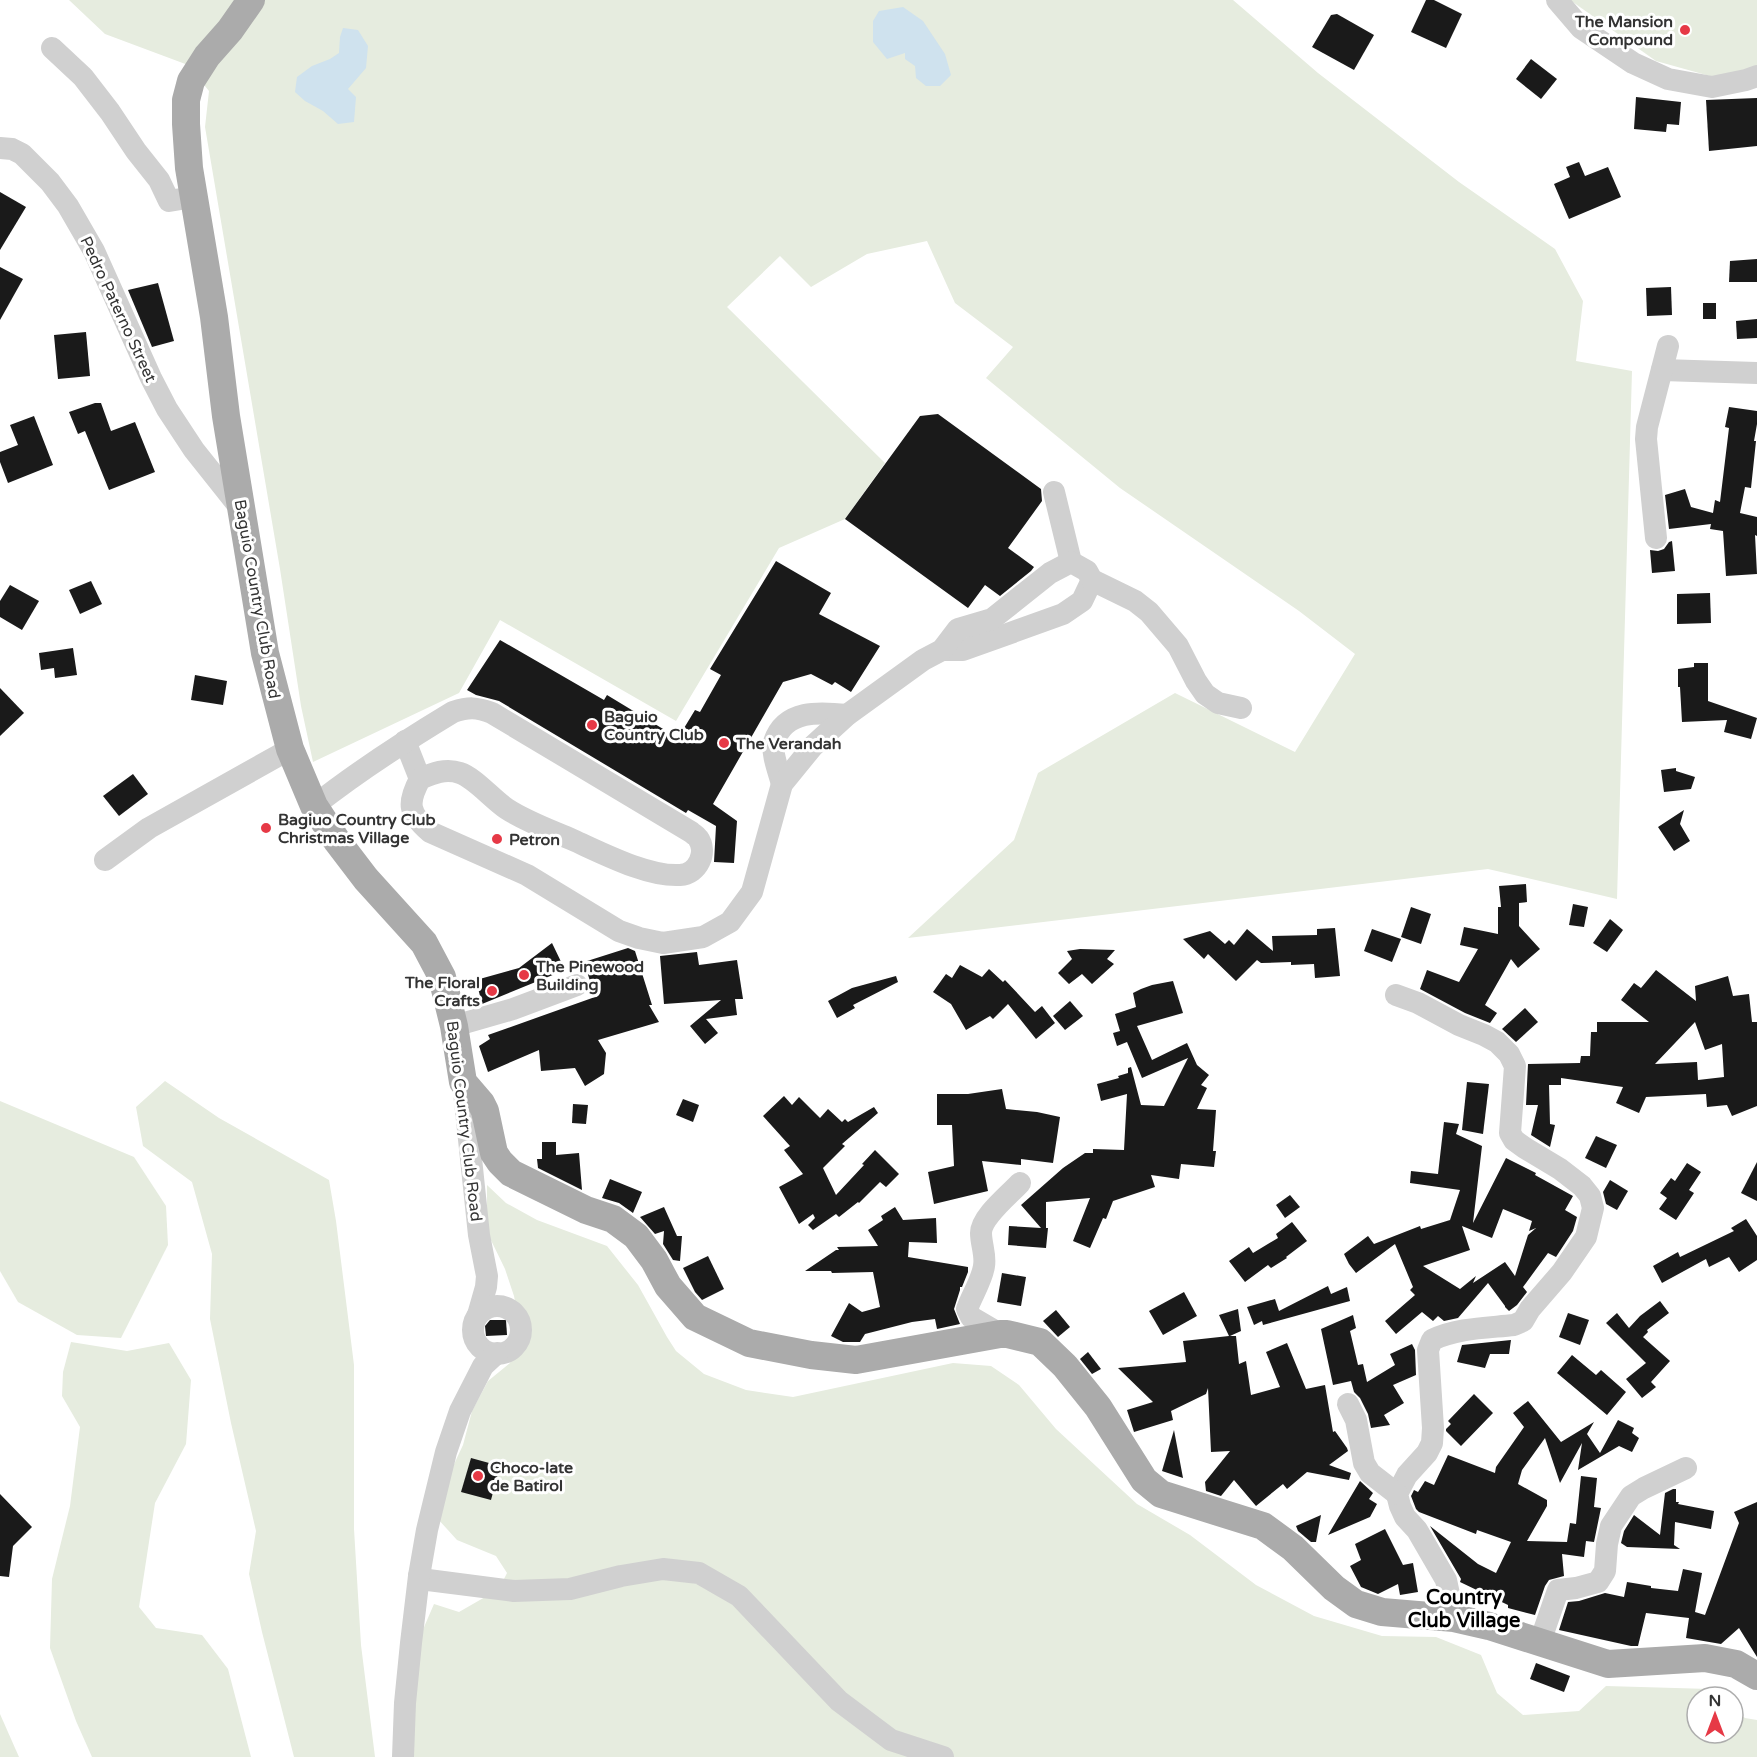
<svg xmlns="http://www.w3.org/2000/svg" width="1757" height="1757" font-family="'Varela Round',sans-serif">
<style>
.green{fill:#e6ecdf}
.water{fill:#cfe2ee}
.building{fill:#1a1a1a;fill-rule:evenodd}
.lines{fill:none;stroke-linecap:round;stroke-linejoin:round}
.minor{stroke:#d0d0d0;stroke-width:22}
.major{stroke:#ababab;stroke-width:28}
.poi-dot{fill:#e63946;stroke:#fff;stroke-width:2}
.labels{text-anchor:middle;stroke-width:6;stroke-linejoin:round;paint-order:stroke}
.poi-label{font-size:16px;font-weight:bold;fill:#333;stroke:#fff;text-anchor:start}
.street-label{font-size:16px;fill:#333;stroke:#fff}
.quarter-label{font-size:20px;font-weight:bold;fill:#000;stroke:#fff}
</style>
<rect width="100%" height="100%" fill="#fff"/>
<g class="green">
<path d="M69,0H1233L1318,73L1459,182L1555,249L1583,301L1576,361L1632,371L1617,899L1488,869L908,938L1014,840L1038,773L1175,693L1295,752L1355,654L1299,611L1120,488L986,378L1013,347L955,303L927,241L867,254L811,287L780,256L727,307L885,463L845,519L779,548L676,721L500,620L459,693L313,762L301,706L280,569L205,127L209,91L188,65L105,34Z"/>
<path d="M1570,0H1757V66L1717,78L1656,61Z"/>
<path d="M165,1081L219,1118L329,1180L336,1221L354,1365V1529L361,1645L375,1757H294L262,1632L249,1574L256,1531L231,1423L210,1319L212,1254L192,1182L143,1146L136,1107Z"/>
<path d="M0,1101L134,1157L166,1206L168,1245L121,1338L77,1335L18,1302L0,1271Z"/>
<path d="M487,1185L506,1203L537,1220L607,1246L638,1285L667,1337L676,1351L704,1374L746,1390L793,1397L953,1363L991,1366L1019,1385L1056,1429L1137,1504L1190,1535L1256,1585L1314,1616L1382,1636L1436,1637L1481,1655L1497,1693L1523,1715L1579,1711L1606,1686L1710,1689L1720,1697H1697V1733H1733V1708L1745,1718L1757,1720V1757H411L418,1641L434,1604L459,1612L499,1589L507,1573L496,1556L457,1540L437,1518L448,1477L463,1445L472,1411L488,1381L510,1363L521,1332L514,1296L505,1269L487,1232Z"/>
<path d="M71,1342L127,1351L169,1343L191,1380L186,1444L155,1503L139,1607L156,1628L202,1635L228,1669L251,1757H92L76,1721L50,1648L52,1579L70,1506L80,1427L62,1396L63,1372Z"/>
<path d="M0,1714L19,1757H0Z"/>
</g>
<g class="water">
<path d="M903,7L923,21L945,54L951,75L940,86H926L916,78L915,66L905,59V53L887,59L873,42V21L879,11Z"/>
<path d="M343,28L358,30L368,46L366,68L348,89L356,97L354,122L338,124L323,111L305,101L295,92L297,77L312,66L330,59L339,53L340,37Z"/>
</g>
<g class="building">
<path d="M1426,0H1434L1462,14L1446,48L1411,32Z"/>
<path d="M1337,14L1374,35L1354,70L1312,47L1331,15Z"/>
<path d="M1531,59L1557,79L1541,99L1516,79Z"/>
<path d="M1636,97L1681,102L1679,125L1667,124L1666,132L1634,129Z"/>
<path d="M1757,98V146L1709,151L1706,100Z"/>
<path d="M1579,162L1585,176L1608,167L1621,197L1569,219L1554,184L1570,177L1566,167Z"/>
<path d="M0,192L26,207L0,250Z"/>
<path d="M1757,259V282H1729L1730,261Z"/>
<path d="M0,267L23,279L0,320Z"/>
<path d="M158,283L174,341L152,347L128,290Z"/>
<path d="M1671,287L1672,315L1647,316L1646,288Z"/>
<rect x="1703" y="303" width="13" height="16"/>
<path d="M1757,319V338L1737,339L1736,321Z"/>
<path d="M86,332L90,376L58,379L54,335Z"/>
<path d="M95,403H101L111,431L135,422L155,472L109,490L85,431L78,434L69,412Z"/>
<path d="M1729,407L1757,411V424L1754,441H1756L1751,488L1745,487L1740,513L1757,517V536L1755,535L1757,574L1726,576L1723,531L1710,529L1711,524L1669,529L1665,495L1685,489L1691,507L1713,513L1715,500L1720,502L1729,428L1725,427Z"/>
<path d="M938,414L1041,489L1042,501L1008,548L1034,567L1031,571L1000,596L985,585L968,608L845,519L920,416Z"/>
<path d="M34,416L53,465L8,483L0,462V452L18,445L10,425Z"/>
<path d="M1672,541L1675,571L1652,573L1650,550L1658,551L1664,549L1669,542Z"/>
<path d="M776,561L831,593L819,614L880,646L851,692L835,682L832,685L811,674L783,682L713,804L737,821L734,863L714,862L716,826L688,810L686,813L499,701L476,695L467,690L500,640L604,700L607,695L678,738L695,710L700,712L721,675L710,669Z"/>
<path d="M91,581L102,604L80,614L69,590Z"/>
<path d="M10,585L39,601L22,630L0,617V601Z"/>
<path d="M1710,593L1711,623L1677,624V594Z"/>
<path d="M73,648L77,675L55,678L54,668L41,670L39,653Z"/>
<path d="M1694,663H1708V701L1757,718L1751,739L1724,732L1727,720L1682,722L1680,687H1678V669L1694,667Z"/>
<path d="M195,675L227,681L223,705L191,700Z"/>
<path d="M0,688L24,713L0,736Z"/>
<path d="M1676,768V771L1695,777L1691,789L1664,792L1661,770Z"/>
<path d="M133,774L148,794L119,816L103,796Z"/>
<path d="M1684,810L1680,824L1690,841L1674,851L1658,827Z"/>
<path d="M1526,884L1527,902L1519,903V926L1540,949L1518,968L1511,959L1485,1005L1497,1013L1490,1023L1465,1013L1420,989L1427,970L1459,982L1478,949L1460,945L1464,927L1498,934V907H1501L1499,886Z"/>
<path d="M1573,904L1588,907L1584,927L1569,925Z"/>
<path d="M1411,907L1431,914L1421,944L1401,937Z"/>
<path d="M1610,919L1623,930L1607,952L1593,943Z"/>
<path d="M1335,928L1340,976L1315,978L1314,964L1291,965V962L1261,963L1257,960L1236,981L1208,954L1204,959L1183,939L1210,931L1225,944L1229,940L1234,945L1247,929L1273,951L1272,936L1317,935V929Z"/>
<path d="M1372,929L1401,939L1392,962L1364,951Z"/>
<path d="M552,943L565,970L482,1004L476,980L519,968Z"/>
<path d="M628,948L635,951L652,1005H649L659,1022L598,1040L606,1053L604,1074L585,1086L575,1068L541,1071L539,1050L488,1072L479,1046L490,1039L488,1035L595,997L584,962Z"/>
<path d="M1080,949L1115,950L1107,959L1114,964L1092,984L1082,974L1069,984L1058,973L1072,959L1067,951Z"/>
<path d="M697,952L699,965L737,960L743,999H735L737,1015L706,1019L718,1033L705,1044L690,1026L721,1000L664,1004L660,956Z"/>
<path d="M960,965L982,977L989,969L1003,982L1005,980L1035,1012L1042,1006L1055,1023L1036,1039L1008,1004L993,1019L990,1016L966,1030L951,1004L933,992L946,974L952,978Z"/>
<path d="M1656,970L1696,1001L1695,986L1728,976L1733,996L1749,994L1752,1022H1757V1106L1732,1116L1727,1105L1707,1107L1706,1094L1646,1097L1639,1113L1616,1103L1623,1087L1561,1078V1085H1549L1550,1124L1555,1125L1550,1147L1531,1135L1538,1105H1526L1528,1064L1580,1063L1581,1056H1590L1591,1032H1597V1022H1649L1621,1000L1634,983L1641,988ZM1695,1022L1705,1050L1722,1044L1724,1077L1698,1080L1697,1062L1655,1064Z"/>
<path d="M896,976L898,982L853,1005L855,1008L837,1018L828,1001L852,988Z"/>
<path d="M1173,981L1183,1013L1137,1026L1152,1060L1187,1043L1197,1065L1209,1075L1201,1085L1207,1088L1197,1109L1216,1110L1213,1151H1216L1214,1167L1181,1164L1179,1179L1151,1175L1155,1187L1113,1201L1106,1219L1103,1218L1090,1248L1073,1241L1090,1198L1046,1202V1228H1048L1046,1248L1008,1245L1009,1226L1041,1228L1021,1205L1063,1168L1085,1153H1093V1149L1124,1150L1127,1094L1101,1101L1097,1084L1119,1078L1118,1076L1128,1073V1068L1131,1067L1141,1105L1164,1106L1188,1058L1142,1078L1127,1042L1117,1046L1113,1033L1120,1031L1115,1014L1136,1007L1133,993L1141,989L1152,985Z"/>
<path d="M1070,1001L1083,1016L1065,1030L1053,1016Z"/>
<path d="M1525,1008L1538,1022L1516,1042L1502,1029Z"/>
<path d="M1467,1082L1489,1084L1483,1134L1462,1130Z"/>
<path d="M1002,1089L1006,1109L1037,1112L1060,1117L1053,1163L1021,1159V1165L982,1161L988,1191L934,1204L928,1172L954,1166L952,1125H937V1094H968Z"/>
<path d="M784,1096L792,1105L799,1097L820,1118L828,1109L842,1122L845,1119L848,1122L874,1107L878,1113L842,1144L845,1146L823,1168L836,1195L864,1165L862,1164L875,1150L899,1174L886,1187L880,1182L859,1203L858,1202L839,1217L836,1214L813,1230L808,1225L815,1218L813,1214L799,1224L779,1187L803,1174L784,1150L790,1146L763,1116Z"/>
<path d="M683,1099L699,1105L693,1122L676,1115Z"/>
<path d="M573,1104L588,1105L586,1124L572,1123Z"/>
<path d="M1444,1122L1459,1124L1456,1134L1482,1146L1473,1223L1506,1158L1536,1173L1535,1175L1573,1196L1565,1210L1577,1217L1573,1231L1556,1257L1548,1253L1523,1287L1527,1292L1517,1305L1509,1311L1505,1307V1306L1488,1283L1458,1318L1444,1321L1438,1316L1433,1321L1422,1312L1396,1334L1385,1321L1415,1295L1410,1290L1413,1287L1395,1244L1356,1273L1349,1264L1344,1254L1368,1236L1374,1244L1420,1226L1421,1229L1450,1220L1460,1190L1410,1183L1411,1171L1438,1174ZM1503,1209L1532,1221L1529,1231L1536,1228L1528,1235L1515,1276L1505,1262L1473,1283L1476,1276L1460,1289L1423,1266L1470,1250L1462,1226L1492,1238Z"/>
<path d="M1596,1136L1617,1145L1606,1168L1585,1158Z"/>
<path d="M542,1142H556V1155L579,1153L582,1190L538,1168L537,1159H542Z"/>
<path d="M1757,1162V1201L1741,1193Z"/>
<path d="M1687,1163L1701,1172L1689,1190L1694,1193L1676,1220L1659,1209L1667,1198L1660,1193L1671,1178L1675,1181Z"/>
<path d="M610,1179L642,1192L633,1213L619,1203L602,1198Z"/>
<path d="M1610,1180L1628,1191L1617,1210L1606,1204L1603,1192Z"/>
<path d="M1290,1195L1300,1207L1285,1218L1276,1205Z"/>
<path d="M664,1207L677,1236H682L680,1261L673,1260L663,1244L664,1231L655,1234L640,1217Z"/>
<path d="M895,1207L903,1220L936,1218L937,1243L909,1242L908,1257L968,1267V1272L962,1287H960V1290L954,1309L960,1324L937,1329L935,1319L912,1322L865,1334L860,1342H843L831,1336L849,1303L862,1312L880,1307L873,1272L832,1273L831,1271H805L836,1250H839L837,1247L878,1246L868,1230L883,1220L881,1216Z"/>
<path d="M1746,1219L1757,1236V1260L1739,1272L1729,1257L1709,1267L1706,1259L1662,1283L1653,1266L1678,1252L1680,1257L1734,1231L1731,1228Z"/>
<path d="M1292,1222L1307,1241L1286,1257L1287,1258L1271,1268L1268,1265L1245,1282L1229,1261L1249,1247L1253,1253L1278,1238L1276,1234Z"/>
<path d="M708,1256L724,1289L702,1300L695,1292L683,1268Z"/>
<path d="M1002,1273L1026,1277L1021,1306L997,1302Z"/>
<path d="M1328,1286L1331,1294L1347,1287L1350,1301L1263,1325L1262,1321L1254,1325L1247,1307L1275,1299L1279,1311Z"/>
<path d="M1184,1292L1197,1316L1163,1335L1149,1311Z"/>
<path d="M1660,1301L1669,1313L1647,1330L1648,1332L1643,1337L1670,1361L1651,1382L1656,1387L1642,1398L1626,1379L1646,1363L1606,1323L1617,1313L1629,1328L1640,1316Z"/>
<path d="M1238,1309L1241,1331L1230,1336H1236L1239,1364L1246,1361L1251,1395L1280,1387L1266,1352L1287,1343L1306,1389L1325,1385L1333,1432L1335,1431L1347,1448L1348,1451L1329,1465L1351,1473L1349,1480L1307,1472L1287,1489L1283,1484L1256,1506L1234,1480L1221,1496L1206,1491L1205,1482L1230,1451L1211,1452L1208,1388L1206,1394L1171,1411L1173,1420L1134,1432L1127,1410L1153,1402L1118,1368L1186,1362L1183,1341L1229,1336L1219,1315Z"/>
<path d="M1056,1310L1070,1327L1058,1337L1043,1321Z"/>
<path d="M1568,1313L1589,1320L1580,1345L1559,1337Z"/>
<path d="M1353,1315L1356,1328L1350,1331L1358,1365L1363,1364L1367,1382L1395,1365L1390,1354L1412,1344L1415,1350L1416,1375L1393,1385L1404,1403L1384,1415L1390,1425L1371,1428L1368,1414L1360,1398L1354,1392L1351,1381L1333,1385L1321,1329Z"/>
<path d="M490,1320H506L507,1335L486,1336L485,1326Z"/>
<path d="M1511,1340L1509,1354H1490L1485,1368L1457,1362L1462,1345Z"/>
<path d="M1088,1352L1101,1369L1092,1374L1080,1359Z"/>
<path d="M1572,1355L1596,1375L1601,1370L1626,1392L1607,1415L1557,1373Z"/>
<path d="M1474,1394L1493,1413L1461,1446L1446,1431V1429L1451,1424L1448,1421Z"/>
<path d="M1528,1401L1561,1442L1594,1422L1587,1434L1600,1453L1618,1420L1634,1428L1632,1433L1639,1438L1632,1452L1619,1446L1578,1470L1582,1443L1560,1483L1545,1438L1522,1470L1518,1484L1547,1500V1506L1527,1541L1567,1542L1570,1523L1576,1524L1581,1476L1597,1478L1594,1507L1601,1508L1594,1542L1586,1541L1584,1557L1562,1554L1564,1576L1549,1580L1545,1586L1535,1615L1508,1608V1605L1460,1582L1461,1579L1430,1526L1478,1564L1496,1573L1511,1542L1477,1530L1476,1534L1419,1512L1416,1509L1411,1496L1414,1490L1418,1492L1425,1481L1434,1485L1448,1455L1495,1473L1496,1467L1524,1427L1513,1413Z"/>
<path d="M1174,1430L1183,1478L1162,1471Z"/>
<path d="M471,1458L500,1466L491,1500L461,1492Z"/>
<path d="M1360,1481L1373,1493L1369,1499L1377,1504L1370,1517L1328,1535Z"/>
<path d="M1673,1489H1676V1502H1679L1678,1504L1714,1511L1711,1529L1675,1522L1674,1545L1680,1549L1627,1547L1621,1543L1624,1531L1634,1515L1660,1535L1665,1493Z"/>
<path d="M0,1494L32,1527L13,1546L9,1577L0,1576Z"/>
<path d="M1757,1502V1657L1739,1628L1721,1644L1686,1638L1689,1618L1646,1613L1638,1646H1631L1559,1630L1568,1602L1579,1601L1605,1593L1624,1597L1627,1582L1651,1586V1588L1678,1591L1683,1569L1702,1573L1695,1612L1705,1615L1739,1523L1734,1512Z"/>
<path d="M1321,1515L1316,1542H1311L1298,1531L1296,1526Z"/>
<path d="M1385,1529L1403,1565L1413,1563L1418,1592L1400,1595L1398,1584L1378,1594L1361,1587L1350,1566L1361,1560L1355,1544Z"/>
<path d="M1536,1663L1570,1676L1564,1692L1530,1679Z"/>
</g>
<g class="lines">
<g class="minor">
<path d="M1557,0L1581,28L1633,63L1668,79L1712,87L1746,80L1757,76"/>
<path d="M52,48L83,77L110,112L136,151L159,180L169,201L193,197"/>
<path d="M0,148L12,149L22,154L50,182L68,206L94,251L151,378L167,409L194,450L241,509"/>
<path d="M1662,370L1757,373"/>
<path d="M1054,492L1071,562"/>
<path d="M1656,538L1646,439L1647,427L1668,346"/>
<path d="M942,650H963L1063,614L1082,601L1092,580"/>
<path d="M405,741L420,779"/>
<path d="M782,784C779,773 771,752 774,742C785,709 820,712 847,715"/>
<path d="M314,806C358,771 405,741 453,712C469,707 476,707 492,713L691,832C693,834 696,835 698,838C708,852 698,874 680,875C648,877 602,853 573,840C550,830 527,822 507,809C492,799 475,778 460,773C446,768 433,773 420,779C407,803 408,813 430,832L527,875L619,931L639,938L663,943L703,937L730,922L752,892L782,784L813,746L847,715L923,660L942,650L958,629L992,619L1050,573L1071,562L1087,571L1092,580L1135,601L1149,612L1178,646L1196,681L1205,694L1218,703L1241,708"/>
<path d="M105,860L149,828L290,749"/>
<path d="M1396,995L1418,1003L1459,1025L1484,1035L1497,1042L1509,1054L1515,1066L1510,1133L1514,1140L1525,1148L1560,1169L1582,1186L1590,1196L1593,1208L1586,1237L1562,1272L1530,1309L1523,1321L1514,1325C1487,1328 1457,1328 1432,1340L1428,1350L1433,1428L1432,1443L1427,1453L1407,1475L1397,1494L1400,1506L1405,1517L1417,1530L1446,1580L1454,1618"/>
<path d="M454,1026L513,1009L577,985"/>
<path d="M463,1082L479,1235L487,1276L486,1287L478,1315"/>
<circle cx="497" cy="1330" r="24"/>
<path d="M1000,1334L971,1317L967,1309C972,1295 982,1280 984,1266C986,1255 981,1244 981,1233C981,1217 1009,1195 1020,1183"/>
<path d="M1348,1404L1356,1420L1364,1463L1370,1473L1397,1494"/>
<path d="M419,1576L428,1580L514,1591L570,1589L621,1576L663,1569L699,1573L739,1596L839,1701L891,1740L943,1757"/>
<path d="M1540,1642L1558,1590L1576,1588L1598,1582L1605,1571L1607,1544L1611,1526L1631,1496L1644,1488L1686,1468"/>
<path d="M403,1757L405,1703L411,1643L419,1576L427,1530L446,1452L460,1411L483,1366L497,1353"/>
</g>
<path class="major" d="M251,0L230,30L207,56L191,81L186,100V124L189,168L214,317L226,416L265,653L290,749L314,806L337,841L366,879L424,943L442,977L454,1026L463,1082L481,1103L485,1111L494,1153L500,1162L511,1173L586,1210L613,1219L636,1236L654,1260L668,1286L695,1317L749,1343L811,1355L856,1360L1000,1334H1007L1040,1342L1065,1366L1098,1407L1144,1480L1161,1494L1263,1526L1293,1548L1334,1588L1356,1604L1382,1612L1454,1618L1489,1626L1608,1664L1705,1658L1736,1664L1757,1676"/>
</g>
<g class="poi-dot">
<circle cx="1685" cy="30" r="6"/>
<circle cx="592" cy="725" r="6"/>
<circle cx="724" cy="743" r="6"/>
<circle cx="266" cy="828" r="6"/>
<circle cx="497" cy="839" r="6"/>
<circle cx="524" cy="975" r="6"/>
<circle cx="492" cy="991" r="6"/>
<circle cx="478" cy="1476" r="6"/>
</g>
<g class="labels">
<g class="poi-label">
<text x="1673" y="27" text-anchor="end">The Mansion<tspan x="1673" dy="18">Compound</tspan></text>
<text x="604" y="722">Baguio<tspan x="604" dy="18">Country Club</tspan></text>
<text x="736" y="749">The Verandah</text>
<text x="278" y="825">Bagiuo Country Club<tspan x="278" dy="18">Christmas Village</tspan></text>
<text x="509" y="845">Petron</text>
<text x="536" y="972">The Pinewood<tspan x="536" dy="18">Building</tspan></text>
<text x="480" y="988" text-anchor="end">The Floral<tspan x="480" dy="18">Crafts</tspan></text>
<text x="490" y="1473">Choco-late<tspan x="490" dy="18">de Batirol</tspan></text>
</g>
<g class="street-label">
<text transform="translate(119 309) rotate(65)" y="6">Pedro Paterno Street</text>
<text transform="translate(258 599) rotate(80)" y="6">Baguio Country Club Road</text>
<text transform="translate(465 1121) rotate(83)" y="6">Baguio Country Club Road</text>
</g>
<g class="quarter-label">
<text x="1464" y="1604">Country<tspan x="1464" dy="23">Club Village</tspan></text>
</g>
</g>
<g transform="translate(1715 1715)"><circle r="28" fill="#ffffff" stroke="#adadad" stroke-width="1.5"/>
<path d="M0-4.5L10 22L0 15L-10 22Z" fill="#e63946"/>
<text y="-9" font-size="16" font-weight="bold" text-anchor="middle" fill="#333333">N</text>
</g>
</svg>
